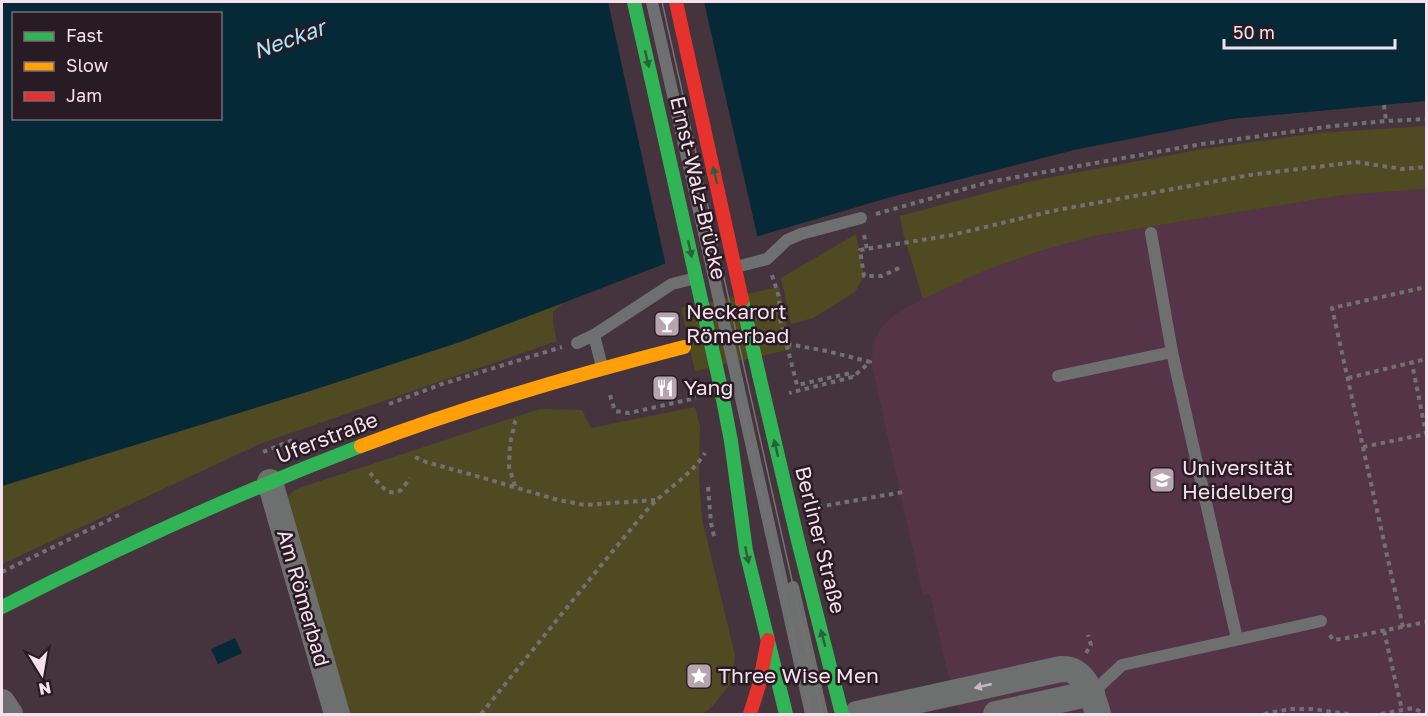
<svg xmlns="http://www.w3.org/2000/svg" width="1428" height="716" font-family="'Golos Text',sans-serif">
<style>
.built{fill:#563448}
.green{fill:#504a22}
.water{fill:#062937;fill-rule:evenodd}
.pier{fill:#45343e}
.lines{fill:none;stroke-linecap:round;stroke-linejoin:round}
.path{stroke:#737073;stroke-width:4;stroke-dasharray:4.5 4.5;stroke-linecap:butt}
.lane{stroke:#6e7070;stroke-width:12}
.street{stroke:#6e7070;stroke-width:26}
.fast{stroke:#30b455;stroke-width:14}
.slow{stroke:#ff9f0a;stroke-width:14}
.jam{stroke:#e5322d;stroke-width:14}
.tram{stroke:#757274;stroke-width:1.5}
.lane-bridge{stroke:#6e7070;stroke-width:12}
.fast-bridge{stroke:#30b455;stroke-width:14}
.jam-bridge{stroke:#e5322d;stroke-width:14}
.oneway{fill:#2c603a}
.oneway2{fill:#c6b9c0}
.labels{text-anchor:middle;stroke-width:5;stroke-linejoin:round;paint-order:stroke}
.street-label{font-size:21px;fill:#f5e0eb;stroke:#291b23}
.poi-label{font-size:21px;fill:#f5e0eb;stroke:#291b23;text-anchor:start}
.water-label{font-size:22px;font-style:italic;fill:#aae6fe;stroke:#291b23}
</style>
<rect width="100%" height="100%" fill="#45343e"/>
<path class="built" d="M1426,189V714H961L946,667L930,594L923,595L872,366L873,346L879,331L886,323L897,313L923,299L984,271L1037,252L1094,236L1342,195Z"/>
<g class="green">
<path d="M1426,126V189L1342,195L1094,236L1037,252L984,271L923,299L904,236L900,216L1031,181L1203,149L1319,133Z"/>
<path d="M856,234L864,276L855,292L813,318L791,324L781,278Z"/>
<path d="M779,287L792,349L695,371L681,308Z"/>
<path d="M563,303L553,312V323L557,341L262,443L2,564V486L310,391L460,342Z"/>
<path d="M695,407L700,426L699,480L702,519L735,655L733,680L713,706L703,714H350L287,497L296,489L540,409L582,410L591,428Z"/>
</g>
<g class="water">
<path d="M2,2H1426V101L1231,119L1074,150L891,197L664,264L563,303L460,342L310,391L2,486ZM14,14H220V118H14Z"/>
<path d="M235,638L242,653L218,664L211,649Z"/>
</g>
<path class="pier" d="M608,2H704L758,239L666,266Z"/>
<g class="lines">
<g class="path">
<path d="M1384,105L1386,121"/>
<path d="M876,214L989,182L1202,144L1333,126L1386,121L1426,119"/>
<path d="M864,235L867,249"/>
<path d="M899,268L882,276H864L860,250L952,235L1052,211L1250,175L1356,162L1402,169L1426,167"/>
<path d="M772,275L779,297L780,319L797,385L851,373L853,377"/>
<path d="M787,344L827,351L870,362L853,377L789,393"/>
<path d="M1348,378L1426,359"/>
<path d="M610,395L615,411L629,413L696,398"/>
<path d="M389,404L442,384L562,347"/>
<path d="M1363,447L1426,434L1412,363"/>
<path d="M263,452L295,439"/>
<path d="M415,457L426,462L480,477L558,500L585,505L655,500"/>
<path d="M370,473C377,481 388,499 401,490C404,487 407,482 410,478"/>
<path d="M515,486L509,467L510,444L515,422L516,421"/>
<path d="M708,487L711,523L714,536"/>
<path d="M818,507L903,492"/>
<path d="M2,572L119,515"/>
<path d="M1403,627L1332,308L1426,287"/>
<path d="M1384,631L1402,710"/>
<path d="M1330,635L1333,640L1347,638L1426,622"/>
<path d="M1086,653L1091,645L1088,635"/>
<path d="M481,714C536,646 590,578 646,511C664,490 690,477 705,453"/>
<path d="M1264,714L1290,709H1312L1348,714"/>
<path d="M1381,714L1413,708L1426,714"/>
</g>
<g class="lane">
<path d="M1151,233L1172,352L1182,397L1237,639"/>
<path d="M736,267L767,259L787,240L801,234L861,218"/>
<path d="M594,335L602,367"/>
<path d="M577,343L594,335L672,284L696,278"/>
<path d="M1058,376L1172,352"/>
<path d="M737,380L811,714"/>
<path d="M793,587L822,714"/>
<path d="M1092,693L1122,665L1321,621"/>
</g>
<g class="street">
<path d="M270,482L337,714"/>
<path d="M2,702L10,714"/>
<path d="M857,714L1061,669C1066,669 1072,670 1075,672C1089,681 1094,700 1098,714"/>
<path d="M996,714L1092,693"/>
</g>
<g class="fast">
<path d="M759,375L798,541L842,714"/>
<path d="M720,384L731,441L746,551L786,714"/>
<path d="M2,607C119,547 238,493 361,446"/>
</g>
<path class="slow" d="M361,446C467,406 575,375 684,347"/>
<path class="jam" d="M750,714L759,685L768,640"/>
<g class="tram">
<path d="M652,2L811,714"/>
<path d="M662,2L822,714"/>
</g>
<path class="lane-bridge" d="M652,2L737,380"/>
<g class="fast-bridge">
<path d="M634,2L720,384"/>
<path d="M742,300L759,375"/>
</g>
<path class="jam-bridge" d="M676,2L742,300"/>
</g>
<defs><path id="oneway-solid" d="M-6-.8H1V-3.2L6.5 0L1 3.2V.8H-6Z" transform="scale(1.5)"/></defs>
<g class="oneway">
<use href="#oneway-solid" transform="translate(647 59) rotate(77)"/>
<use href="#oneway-solid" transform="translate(715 175) rotate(-103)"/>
<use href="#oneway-solid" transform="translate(690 249) rotate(77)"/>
<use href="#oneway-solid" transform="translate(776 448) rotate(-103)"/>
<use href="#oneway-solid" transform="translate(747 555) rotate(78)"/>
<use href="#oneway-solid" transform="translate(823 638) rotate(-105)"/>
</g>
<use class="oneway2" href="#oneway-solid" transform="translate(983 686) rotate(167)"/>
<defs>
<symbol id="bar-square" viewBox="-11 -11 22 22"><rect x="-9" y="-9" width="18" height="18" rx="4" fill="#b7a4ae" stroke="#291b23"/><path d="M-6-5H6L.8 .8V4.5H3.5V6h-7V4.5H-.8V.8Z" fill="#fff"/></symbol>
<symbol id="restaurant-square" viewBox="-11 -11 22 22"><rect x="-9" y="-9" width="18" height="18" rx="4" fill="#b7a4ae" stroke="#291b23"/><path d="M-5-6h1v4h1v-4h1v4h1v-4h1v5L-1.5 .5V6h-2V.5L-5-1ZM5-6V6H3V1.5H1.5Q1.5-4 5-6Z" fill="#fff"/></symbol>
<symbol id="university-square" viewBox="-11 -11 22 22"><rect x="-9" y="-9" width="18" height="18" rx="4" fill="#b7a4ae" stroke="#291b23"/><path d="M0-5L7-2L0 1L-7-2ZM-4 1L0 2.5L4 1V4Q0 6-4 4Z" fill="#fff"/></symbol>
<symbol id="sight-square" viewBox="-11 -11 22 22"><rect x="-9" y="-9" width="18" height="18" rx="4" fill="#b7a4ae" stroke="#291b23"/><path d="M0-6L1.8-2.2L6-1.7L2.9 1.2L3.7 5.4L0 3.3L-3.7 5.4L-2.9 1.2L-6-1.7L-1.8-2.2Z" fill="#fff"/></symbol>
</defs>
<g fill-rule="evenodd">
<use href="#bar-square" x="652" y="309" width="30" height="30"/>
<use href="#restaurant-square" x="650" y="373" width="30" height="30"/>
<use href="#university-square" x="1147" y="465" width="30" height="30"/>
<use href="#sight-square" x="684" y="661" width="30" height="30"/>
</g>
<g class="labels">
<g class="street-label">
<text transform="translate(698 188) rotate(77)" y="7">Ernst-Walz-Brücke</text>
<text transform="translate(327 438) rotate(-21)" y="7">Uferstraße</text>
<text transform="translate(820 540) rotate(76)" y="7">Berliner Straße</text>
<text transform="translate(303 598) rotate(74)" y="7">Am Römerbad</text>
</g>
<g class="poi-label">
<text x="686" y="319">Neckarort<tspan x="686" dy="24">Römerbad</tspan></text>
<text x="684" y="395">Yang</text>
<text x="1182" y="475">Universität<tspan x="1182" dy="24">Heidelberg</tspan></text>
<text x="718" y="683">Three Wise Men</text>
</g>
<g class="water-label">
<text transform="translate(289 39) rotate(-20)" y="8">Neckar</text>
</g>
</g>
<rect width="1428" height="716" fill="none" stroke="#f5e0eb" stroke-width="6"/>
<rect x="12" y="12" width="210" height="108" fill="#291b23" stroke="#7b6a73" stroke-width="1.5"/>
<rect x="24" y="32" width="30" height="9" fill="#30b455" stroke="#7b6a73" stroke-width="1.5"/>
<text x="66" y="42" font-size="18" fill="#f5e0eb">Fast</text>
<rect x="24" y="62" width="30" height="9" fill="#ff9f0a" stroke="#7b6a73" stroke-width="1.5"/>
<text x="66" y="72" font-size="18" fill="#f5e0eb">Slow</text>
<rect x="24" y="92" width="30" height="9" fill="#e5322d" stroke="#7b6a73" stroke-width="1.5"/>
<text x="66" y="102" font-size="18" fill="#f5e0eb">Jam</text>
<g transform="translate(42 674) rotate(169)" stroke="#291b23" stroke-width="4.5" paint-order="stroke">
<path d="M0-4.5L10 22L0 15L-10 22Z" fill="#f5e0eb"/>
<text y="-9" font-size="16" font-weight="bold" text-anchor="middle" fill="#f5e0eb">N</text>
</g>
<path d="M1224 39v9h171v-9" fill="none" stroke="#f5e0eb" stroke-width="3"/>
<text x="1233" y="39" font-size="18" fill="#f5e0eb" stroke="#291b23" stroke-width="4.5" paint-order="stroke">50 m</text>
</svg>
